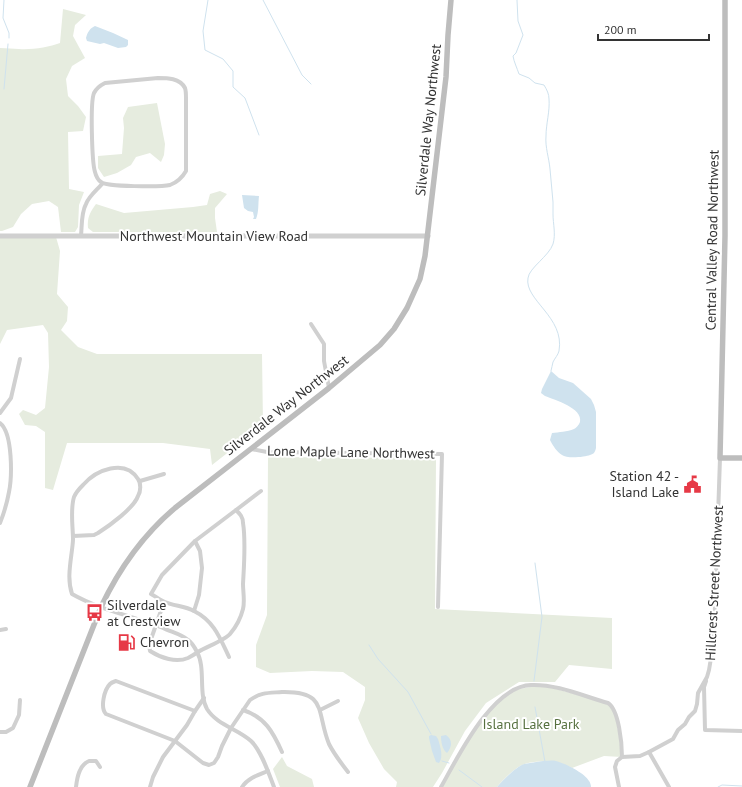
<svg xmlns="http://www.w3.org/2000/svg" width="742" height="787" font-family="'PT Sans',sans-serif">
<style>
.green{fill:#e6ecdf}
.water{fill:#cfe2ee}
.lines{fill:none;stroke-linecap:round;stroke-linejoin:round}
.stream{stroke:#cfe2ee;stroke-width:1}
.minor{stroke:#d0d0d0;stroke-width:4}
.tertiary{stroke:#d0d0d0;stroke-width:5}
.secondary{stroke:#bdbdbd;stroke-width:5.5}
.labels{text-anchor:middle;stroke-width:4;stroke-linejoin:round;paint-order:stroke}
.street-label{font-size:14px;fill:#333;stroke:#fff}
.poi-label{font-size:14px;fill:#333;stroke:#fff;text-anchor:start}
.park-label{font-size:14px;fill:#56703f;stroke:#fff}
</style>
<rect width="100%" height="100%" fill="#fff"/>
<g class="green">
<path d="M63,9L86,15L75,25L73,36L85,58L72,66L66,79L68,96L78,106L86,117L83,131L68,132L69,189L84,192L79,205L78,227L75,232H61L58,207L49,201L32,204L21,214L13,227L2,231H0V48C7,48 13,49 19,49C32,50 49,47 60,43Z"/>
<path d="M157,103L165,144L164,155L161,162L150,153L136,157L131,165L117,173L104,177L98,168V156L122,154L124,128L123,118L128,107Z"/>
<path d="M220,191L227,194L215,208V218L217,232H93L88,228C87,218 90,212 96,204L124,213L193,207L207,205L210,194Z"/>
<path d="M0,236L56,237L60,251L57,294L68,307L67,321L61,330L78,347L97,354H262L263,425L212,465L210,449L163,443H67L53,490L45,488V432L36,426L25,425L19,414L23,410L36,415L45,408L49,367L48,333L43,325L7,330L0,344Z"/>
<path d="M268,457L436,458L435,609L612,618V669L569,665L555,682H519L486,703L465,731L442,773L433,787H396L397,782L384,769L369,743L358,718L365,700V687L343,672L312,671L270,673L256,667V645L267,615Z"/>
<path d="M541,685L608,703L616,717L622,757L604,756L572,768C569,767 566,765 563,764C552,760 531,760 520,766C513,770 502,780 497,787H441L481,720L509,691Z"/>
<path d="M282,757L287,766L312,779L314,787H280L273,769Z"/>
</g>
<g class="water">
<path d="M95,26L113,33L128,40V45L126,47L118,48L104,43L100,44L87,41L86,38C87,33 90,28 95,26Z"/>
<path d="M242,195L259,196C258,204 259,212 256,219H253L254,217L253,212L248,211L244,208Z"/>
<path d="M551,371L559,378L573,383L591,399L594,405L596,412V448C595,452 594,454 590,455C585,457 567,459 562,455C557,452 553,446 550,440L552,433C559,432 567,432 574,429C576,428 579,425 580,422C583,408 555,400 545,396L541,393L542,389Z"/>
<path d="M431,735L436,736L438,739C440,746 444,757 439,763L436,762L432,751L429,738V736Z"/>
<path d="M446,735C453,740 452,747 447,753C442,750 441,741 441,736Z"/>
<path d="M543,761C547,761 552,760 556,761C564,763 585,773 589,781C590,782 591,785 591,787H497C503,780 516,767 524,764C530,763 536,762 543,761Z"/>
</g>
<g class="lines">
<g class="stream">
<path d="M4,0L3,18L9,33V38"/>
<path d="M208,0L203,31L205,50L223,59L233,71V87L245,98L259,135"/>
<path d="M263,0L302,75L311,84"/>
<path d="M517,0L518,21L523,35L516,53L513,56C514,62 517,68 519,74L529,78L535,83L544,85C547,90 549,94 549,99C550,111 546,124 546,136C545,147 549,158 550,169C551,180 552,191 553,202C553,206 553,210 553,214C553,224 556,234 553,244C549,256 529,268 528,278C524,300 565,317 559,351C558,355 555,358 553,362C552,365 552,368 551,371"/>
<path d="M4,89L8,44"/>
<path d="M369,645L378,659L408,692L431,734"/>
<path d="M534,681L542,617L535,563"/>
<path d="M535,707L545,762"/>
<path d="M442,761L449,763"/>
<path d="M459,770L482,787"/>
<path d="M718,787L722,785L742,786"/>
</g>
<g class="minor">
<path d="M158,78C167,78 180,78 185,88C186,91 186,95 186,98V171C182,178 178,182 170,185C162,187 106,187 101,182C98,180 96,176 95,172C92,163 90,102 94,93C96,89 101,85 105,83Z"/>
<path d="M81,236C82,226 81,213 86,204C89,196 97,190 102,184"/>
<path d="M311,324L324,344V361L329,388"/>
<path d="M0,413L11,398L20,359"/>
<path d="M0,423C13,433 12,477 9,492C7,503 4,513 0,523"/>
<path d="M251,449L267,452L442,454L438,607"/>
<path d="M140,481L164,474"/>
<path d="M236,510L261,491"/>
<path d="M73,536L94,535L98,533C109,526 134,508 138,496C141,491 141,483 138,479C125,458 96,470 83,485C80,488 76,492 74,497C70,510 73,526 73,540C72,557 66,577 72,594C100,610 133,616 163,628C171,632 181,634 188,640C191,642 195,648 197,652C206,668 198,693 207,709C217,725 238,729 251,741C261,750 269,774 274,787"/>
<path d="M164,602L149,645L150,651C161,658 176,663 188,658C192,656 195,654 198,652C206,647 225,640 230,634C236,627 241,617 243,609C245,601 243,592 243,584C244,565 246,541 243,523C243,517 240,514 236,510L195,541L162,575L151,594C155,596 160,600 165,602C174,606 185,606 194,611C214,621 220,638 229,657"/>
<path d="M194,611L199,595L202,568L200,551L195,541"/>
<path d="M0,630L6,629"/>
<path d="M706,681L704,687L705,730L742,731"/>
<path d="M243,710C265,717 273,732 282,752"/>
<path d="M320,710L338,701"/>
<path d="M195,711L116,681C113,682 112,682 110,684C104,690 100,708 106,714L175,741L203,763L209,765L214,763L218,757L222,746L231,728L250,700C261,692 269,693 282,692C328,691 316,712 329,744C334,754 341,763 348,772"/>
<path d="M0,732H6L13,728L19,715L20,700"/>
<path d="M649,752L669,787"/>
<path d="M622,757L640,756L649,752L673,739L678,730L685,724L689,717L695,711L697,704L698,693L707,677L709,670L712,652L714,634L720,458"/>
<path d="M76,787C77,778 79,765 89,761C90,761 95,761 96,761L100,767"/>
<path d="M150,787L153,777L163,757L187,725L195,711L204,698"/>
<path d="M242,787C248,778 258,775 268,771"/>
<path d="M441,787C458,757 492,686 531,685C557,684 583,696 608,703C619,710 622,744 622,757"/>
<path d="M619,787L615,767L617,761L622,757"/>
</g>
<path class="tertiary" d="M0,236H428"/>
<g class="secondary">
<path d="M725,0V236L720,458H742"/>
<path d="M30,787L101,607C119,569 143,535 175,508L329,388L380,345L394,329L407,308L420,279L425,256L446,77L448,35L451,0"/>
</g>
</g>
<defs>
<symbol id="civic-bare" viewBox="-9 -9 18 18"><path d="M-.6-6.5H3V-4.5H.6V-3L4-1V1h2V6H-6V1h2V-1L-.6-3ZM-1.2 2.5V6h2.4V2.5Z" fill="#e63946" stroke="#fff" stroke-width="2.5" paint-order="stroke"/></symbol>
<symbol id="bus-bare" viewBox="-9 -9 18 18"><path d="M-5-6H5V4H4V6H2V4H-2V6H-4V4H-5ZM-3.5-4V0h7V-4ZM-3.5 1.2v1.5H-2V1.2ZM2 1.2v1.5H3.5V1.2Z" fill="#e63946" stroke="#fff" stroke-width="2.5" paint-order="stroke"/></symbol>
<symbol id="fuel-bare" viewBox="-9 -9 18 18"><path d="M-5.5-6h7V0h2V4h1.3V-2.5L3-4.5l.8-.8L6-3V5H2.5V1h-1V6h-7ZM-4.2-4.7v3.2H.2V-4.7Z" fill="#e63946" stroke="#fff" stroke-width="2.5" paint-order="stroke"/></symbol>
</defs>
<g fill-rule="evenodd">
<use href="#civic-bare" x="680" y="472" width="25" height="25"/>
<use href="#bus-bare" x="82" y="600" width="25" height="25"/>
<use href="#fuel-bare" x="114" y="630" width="25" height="25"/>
</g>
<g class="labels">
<g class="street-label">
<text transform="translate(428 120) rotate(-84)" y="5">Silverdale Way Northwest</text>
<text x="214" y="241">Northwest Mountain View Road</text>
<text transform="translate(712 240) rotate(-89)" y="5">Central Valley Road Northwest</text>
<text transform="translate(286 405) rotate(-38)" y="5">Silverdale Way Northwest</text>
<text transform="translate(351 452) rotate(1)" y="5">Lone Maple Lane Northwest</text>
<text transform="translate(714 583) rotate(-87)" y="5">Hillcrest Street Northwest</text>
</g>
<g class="poi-label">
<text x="679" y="481" text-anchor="end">Station 42 -<tspan x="679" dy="16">Island Lake</tspan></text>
<text x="107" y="610">Silverdale<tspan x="107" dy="16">at Crestview</tspan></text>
<text x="140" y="647">Chevron</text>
</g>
<g class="park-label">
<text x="531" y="729">Island Lake Park</text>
</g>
</g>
<path d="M598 34v6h111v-6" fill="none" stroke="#333333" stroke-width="2"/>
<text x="604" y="34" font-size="12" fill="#333333" stroke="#ffffff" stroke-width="3" paint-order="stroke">200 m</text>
</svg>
